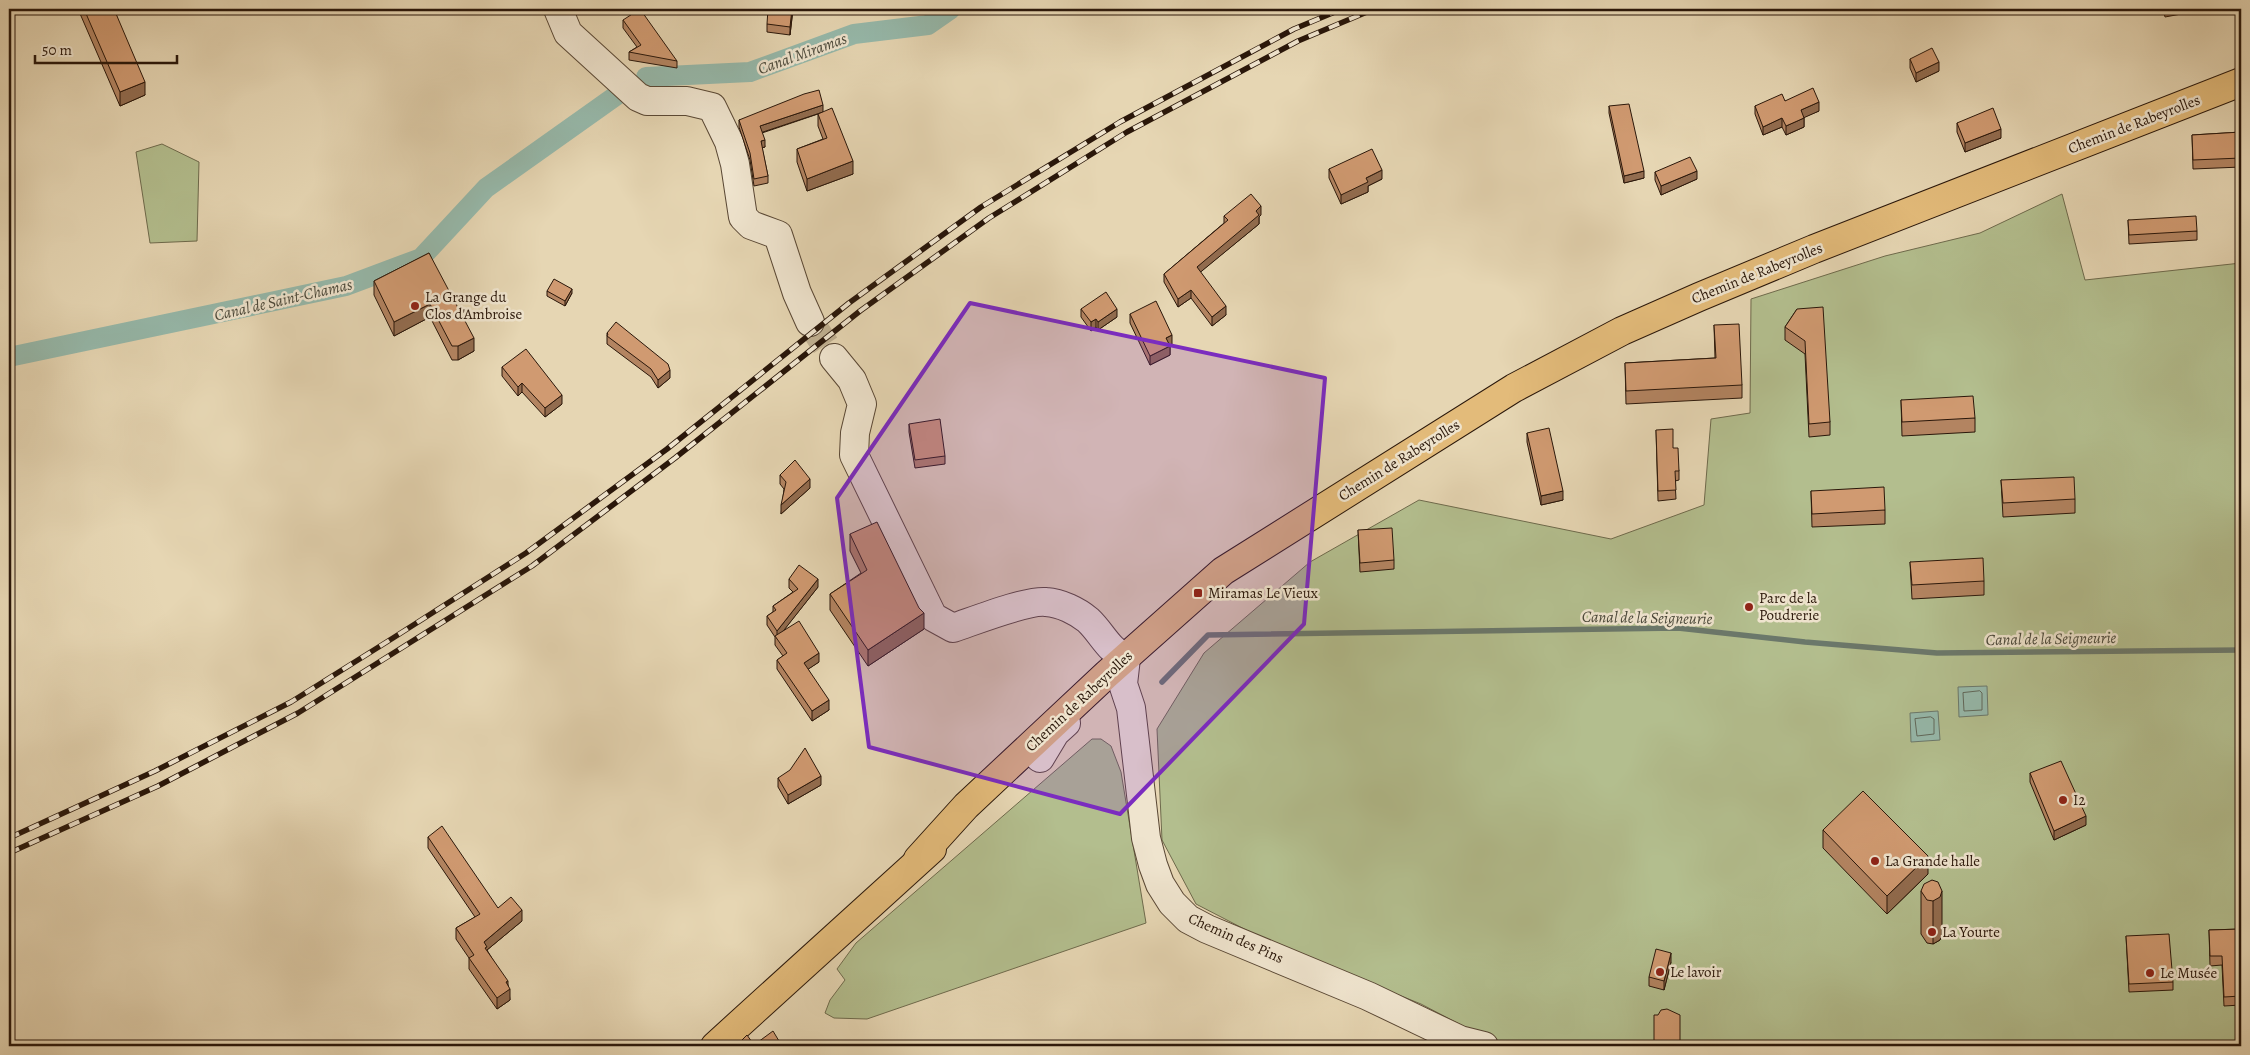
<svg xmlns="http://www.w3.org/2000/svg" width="2250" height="1055" font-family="Alegreya,serif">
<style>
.green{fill:#b3be8e;stroke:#6e6a4c}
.water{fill:#96b9ab;stroke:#6b786b}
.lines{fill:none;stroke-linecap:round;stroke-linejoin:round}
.shore{stroke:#60685a;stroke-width:1}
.stream{stroke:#6b786b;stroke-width:5.5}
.canal{stroke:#96b9ab;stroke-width:20}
.minor-tunnel{stroke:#c0b091;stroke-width:28;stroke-dasharray:28 14;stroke-linecap:butt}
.minor-casing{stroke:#594734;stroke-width:30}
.major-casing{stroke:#2a170a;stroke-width:30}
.minor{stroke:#efe4ce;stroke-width:28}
.major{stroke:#e3bb7a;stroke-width:28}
.rail-casing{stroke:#2a170a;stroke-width:5.5}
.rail{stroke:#efe4ce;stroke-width:4;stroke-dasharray:11;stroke-linecap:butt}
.wall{fill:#b38461;stroke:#2a170a}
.shaded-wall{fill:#926c4f;stroke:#2a170a}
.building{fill:#d09a71;stroke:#2a170a}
.marked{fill:#7b2cbf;fill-opacity:0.2;stroke:#7b2cbf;stroke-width:4;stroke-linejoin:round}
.poi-dot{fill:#8f2418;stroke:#efe4ce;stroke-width:2}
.labels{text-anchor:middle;stroke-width:5;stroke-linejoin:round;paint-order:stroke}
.street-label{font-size:15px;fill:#2a170a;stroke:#efe4ce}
.poi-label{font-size:15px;fill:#2a170a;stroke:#efe4ce;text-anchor:start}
.water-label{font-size:16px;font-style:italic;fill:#4a483a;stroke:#efe4ce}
</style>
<rect width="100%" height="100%" fill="#e6d6b3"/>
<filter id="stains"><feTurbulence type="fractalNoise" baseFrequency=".004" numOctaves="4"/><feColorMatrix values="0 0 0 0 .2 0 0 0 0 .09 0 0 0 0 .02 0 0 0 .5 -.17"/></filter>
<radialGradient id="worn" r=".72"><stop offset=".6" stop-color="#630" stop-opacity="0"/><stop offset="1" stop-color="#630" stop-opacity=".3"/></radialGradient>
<g class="green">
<path d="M162,144L199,162L197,241L150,243L136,152Z"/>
<path d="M2062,194L2085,280L2241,263V1046H1501L1421,1004L1279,947L1196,904L1162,840L1157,729L1204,653L1310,562L1419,500L1611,539L1704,505L1711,419L1750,413L1751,299L1885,256L1980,233Z"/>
<path d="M1092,739H1101L1111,746L1121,772L1146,923L867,1019L834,1018L825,1013L830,1000L845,980L837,969L856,943Z"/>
</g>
<g class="water">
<path d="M1987,686L1988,715L1959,717L1958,687Z"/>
<path d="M1938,711L1940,740L1911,742L1910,713Z"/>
</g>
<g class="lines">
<g class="shore">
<path d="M1980,691L1982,693V710L1964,711L1963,693Z"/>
<path d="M1931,717L1934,719V734L1917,736L1915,719Z"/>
</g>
<path class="stream" d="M1162,682L1208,635L1678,628L1805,642L1937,653L2241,650"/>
<g class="canal">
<path d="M646,77L750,72L854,34L928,25L951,9"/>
<path d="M9,357L346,286L421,258L486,188L617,95"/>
</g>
<path class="minor-tunnel" d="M810,322L834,358"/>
<defs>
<g id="minor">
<path d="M558,9L568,33L638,97L647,101H687L712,107L729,142L735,164L743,217L751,225L778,235L797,293L810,322"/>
<path d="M834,358L852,380L862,404L855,433L854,455L933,617L953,628C974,621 1026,600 1046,602C1061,603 1077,611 1088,620C1102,633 1108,650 1126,658"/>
<path d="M1126,658L1123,684L1131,708L1146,838L1153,865L1160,884L1172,903L1188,919L1207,929L1368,996L1460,1040L1484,1046"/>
<path d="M1040,758L1055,733L1066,723"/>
</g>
<g id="major">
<path d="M918,859L966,806L1107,674L1223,571L1514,388L1622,331L1699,297L1814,249L2241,82"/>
<path d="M715,1046L932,849"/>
</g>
</defs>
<use href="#minor" class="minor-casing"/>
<use href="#major" class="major-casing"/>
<use href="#minor" class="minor"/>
<use href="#major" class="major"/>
<defs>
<g id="rail">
<path d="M9,838L155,771L291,702L393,638L526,553L667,449L849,303L981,207L1120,122L1294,29L1342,9"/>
<path d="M9,853L158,786L298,713L532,566L675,458L860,311L989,218L1127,132L1298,41L1374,9"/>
</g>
</defs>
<use href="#rail" class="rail-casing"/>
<use href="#rail" class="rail"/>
</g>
<g class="wall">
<path d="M78,9H114L145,95L120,106Z"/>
<path d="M793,9L790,35L767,32V24Z"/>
<path d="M2163,9H2208L2165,17Z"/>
<path d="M623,20L677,61V68L629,60V52L637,47L623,28Z"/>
<path d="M1910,59L1939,71L1916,82L1910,68Z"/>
<path d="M1785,101L1819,111L1804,117V127L1786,135L1782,127L1763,135L1755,114V106Z"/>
<path d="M1609,106L1644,178L1624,183L1609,113Z"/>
<path d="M823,112L853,174L807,191L797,162V149L823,139L818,126V114L762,133L765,147L762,148L768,176V183L754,186L750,160L739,127V120Z"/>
<path d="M1957,123L2001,138L1965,152L1957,132Z"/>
<path d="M2241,132V167L2193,169L2192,135Z"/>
<path d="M1329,169L1382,179L1368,186V192L1341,204L1329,178Z"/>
<path d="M1655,172L1697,179L1661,195L1655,180Z"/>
<path d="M1261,215L1259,217V224L1200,272L1226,315L1212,326L1191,298L1178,307L1164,282V274L1224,223V216Z"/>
<path d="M2128,220L2197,231V240L2129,244Z"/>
<path d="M429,253L474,351L458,360H452L430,317L394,336L374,295V281Z"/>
<path d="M547,291L572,293L565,306L547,296Z"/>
<path d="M1081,309L1117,317L1098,330L1096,327L1091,331L1081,317Z"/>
<path d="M1797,309L1830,422V435L1809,437L1805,354L1785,340V327Z"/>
<path d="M1130,314L1172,344L1170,345V355L1150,365L1130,323Z"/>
<path d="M1714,325L1742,385V398L1626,404L1625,363L1715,358Z"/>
<path d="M607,333L670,378L658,388L651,377L607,344Z"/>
<path d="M502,367L562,404L545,417L522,392L518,396L502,376Z"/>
<path d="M1901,400L1975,418V432L1902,436Z"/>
<path d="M909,424L945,456V464L915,468L909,432Z"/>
<path d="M1656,430L1673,448L1679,471V480L1675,481L1676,499L1658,501Z"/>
<path d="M1527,433L1563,500L1541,505L1527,442Z"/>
<path d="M780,475L810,488L781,514L784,489L780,484Z"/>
<path d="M2001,480L2075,499V513L2003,517Z"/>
<path d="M1811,491L1885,510V524L1812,527Z"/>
<path d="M1358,530L1394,560V569L1360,572Z"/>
<path d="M850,534L924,629L868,666L830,610V594L861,573L850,551Z"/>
<path d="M1910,562L1984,581V595L1912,599Z"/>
<path d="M789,579L818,587L783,631L819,662L808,669L829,710L812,721L777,669V660L783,656L775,645V637L767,625V616L773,612V606L793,592L789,588Z"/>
<path d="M2030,773L2086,825L2054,840L2030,782Z"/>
<path d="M778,778L821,785L788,804L778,787Z"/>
<path d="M1823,830L1928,874L1887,914L1823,848Z"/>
<path d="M428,837L498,908L522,921L487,950L508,985L510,1000L497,1009L469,969V958L456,939V928L475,917L428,848Z"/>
<path d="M1932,880L1942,934L1940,940L1933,944L1927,943L1921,934V891Z"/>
<path d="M2241,929V1005L2224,1006L2222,965L2210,966L2209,930Z"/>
<path d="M2126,936L2173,982V990L2129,992Z"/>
<path d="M1671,962L1664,990L1649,986V977Z"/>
</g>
<g class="shaded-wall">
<path d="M792,9H793L790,35V27Z"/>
<path d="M1939,62V71L1916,82V73Z"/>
<path d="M145,82V95L120,106V92Z"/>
<path d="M1819,102V111L1801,119V110Z"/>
<path d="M823,105V112L760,133V126Z"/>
<path d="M1782,118V127L1763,135V127Z"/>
<path d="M1804,118V127L1786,135V126Z"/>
<path d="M2001,129V138L1965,152V143Z"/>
<path d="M765,140V147L761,148V141Z"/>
<path d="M853,161V174L807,191V179Z"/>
<path d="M1382,170V179L1368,186V192L1341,204V195L1366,178Z"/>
<path d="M1644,171V178L1624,183V176Z"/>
<path d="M1697,171V179L1661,195V186Z"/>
<path d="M1261,206V215L1259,217V224L1197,275V267Z"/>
<path d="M572,289V293L565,306V301Z"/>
<path d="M1191,290V298L1178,307V299Z"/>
<path d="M430,304V317L394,336V322Z"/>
<path d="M1226,306V315L1212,326V317Z"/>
<path d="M1117,309V317L1098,330V322Z"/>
<path d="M1096,319V327L1091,331V322Z"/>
<path d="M1172,335V344L1166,347V338Z"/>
<path d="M474,338V351L458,360V346Z"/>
<path d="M1170,346V355L1150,365V356Z"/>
<path d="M670,370V378L658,388V380Z"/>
<path d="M522,383V392L518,396V387Z"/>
<path d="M562,395V404L545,417V408Z"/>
<path d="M810,479V488L781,514V505Z"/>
<path d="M1563,491V500L1541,505V496Z"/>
<path d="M818,579V587L777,639V631Z"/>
<path d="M924,613V629L868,666V650Z"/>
<path d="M819,653V662L804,672V663Z"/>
<path d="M829,700V710L812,721V711Z"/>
<path d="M821,776V785L788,804V795Z"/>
<path d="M2086,816V825L2054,840V831Z"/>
<path d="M1928,856V874L1887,914V896Z"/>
<path d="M1942,891V934L1940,940L1933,944V901Z"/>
<path d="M522,910V921L487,950V958L484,942Z"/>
<path d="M1671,953V962L1664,990V981Z"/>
<path d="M508,981V990L510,989V1000L497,1009V998L506,982Z"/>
</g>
<g class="building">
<path d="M84,9H114L145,82L120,92Z"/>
<path d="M640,9L677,61L629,52L641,45L623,20Z"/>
<path d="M768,9H792L790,27L767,24Z"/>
<path d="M1932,48L1939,62L1916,73L1910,59Z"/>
<path d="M1813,88L1819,102L1801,110L1804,118L1786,126L1782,118L1763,127L1755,106L1782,94L1785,101Z"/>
<path d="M819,90L823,105L760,126L765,140L761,141L768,176L754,179L750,153L739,120L804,94Z"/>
<path d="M1629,104L1644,171L1624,176L1609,106Z"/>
<path d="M832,108L853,161L807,179L797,149L827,138L818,114Z"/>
<path d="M1993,108L2001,129L1965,143L1957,123Z"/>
<path d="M2241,132V158L2193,160L2192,135Z"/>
<path d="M1372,149L1382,170L1366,178L1368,182L1341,195L1329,169Z"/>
<path d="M1690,157L1697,171L1661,186L1655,172Z"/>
<path d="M1251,194L1261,206L1256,211L1259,215L1197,267L1226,306L1212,317L1191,290L1178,299L1164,274L1228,220L1224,216Z"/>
<path d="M2196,216L2197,231L2129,235L2128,220Z"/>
<path d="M429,253L474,338L458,346H452L430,304L394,322L374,281Z"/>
<path d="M554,279L572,289L565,301L547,291Z"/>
<path d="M1106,292L1117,309L1098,322L1096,319L1091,322L1081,309Z"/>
<path d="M1156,301L1172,335L1166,338L1170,346L1150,356L1130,314Z"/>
<path d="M1823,307L1830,422L1809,424L1805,341L1785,327L1797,309Z"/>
<path d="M616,322L668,364L670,370L658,380L651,369L607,336L608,334L607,333Z"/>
<path d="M1739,324L1742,385L1626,391L1625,363L1716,358L1714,325Z"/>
<path d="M526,349L562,395L545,408L522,383L518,387L502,367Z"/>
<path d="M1973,396L1975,418L1902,422L1901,400Z"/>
<path d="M940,419L945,456L915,460L909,424Z"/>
<path d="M1549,428L1563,491L1541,496L1527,433Z"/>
<path d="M1673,429V448H1678L1679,471H1675L1676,490L1658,491L1656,430Z"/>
<path d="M795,460L810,479L781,505L786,482L780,475Z"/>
<path d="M2074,477L2075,499L2003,503L2001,480Z"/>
<path d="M1884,487L1885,510L1812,514L1811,491Z"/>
<path d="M877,522L919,608L924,613L868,650L830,594L867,570L850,534Z"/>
<path d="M1392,528L1394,560L1360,563L1358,530Z"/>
<path d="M1983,558L1984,581L1912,585L1910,562Z"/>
<path d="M799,565L818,579L777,631L767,616L776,610L773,606L798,589L789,579Z"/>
<path d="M799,621L819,653L804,663L829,700L812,711L777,660L787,653L775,636Z"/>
<path d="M805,748L821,776L788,795L778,778L790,770Z"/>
<path d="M2061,761L2086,816L2054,831L2030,773Z"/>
<path d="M1863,791L1928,856L1887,896L1823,830Z"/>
<path d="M442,826L498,908L511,897L522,910L484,942L487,947L485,948L508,981L506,982L510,989L497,998L469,958L474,955L456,928L480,914L428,837Z"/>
<path d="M1932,880L1938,882L1942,891L1940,897L1933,901L1927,900L1921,891L1924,884Z"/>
<path d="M2241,929V996L2224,997L2222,956H2210L2209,930Z"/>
<path d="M2169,934L2173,982L2129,984L2126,936Z"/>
<path d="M1656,949L1671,953L1664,981L1649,977Z"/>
<path d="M1667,1009L1680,1015V1046H1654V1015H1658L1661,1010Z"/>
<path d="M773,1031L782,1046H736L747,1035L754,1045Z"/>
</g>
<path class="marked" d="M970,303L1325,378L1304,624L1120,814L869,747L837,498Z"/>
<g class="poi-dot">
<circle cx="415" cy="306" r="5"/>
<rect x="1193" y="588" width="10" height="10" rx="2.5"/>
<circle cx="1749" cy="607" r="5"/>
<circle cx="2063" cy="800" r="5"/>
<circle cx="1875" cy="861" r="5"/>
<circle cx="1932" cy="932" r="5"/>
<circle cx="1660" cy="972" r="5"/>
<circle cx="2150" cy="973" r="5"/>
</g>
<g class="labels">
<g class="street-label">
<text transform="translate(2134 124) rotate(-21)" y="5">Chemin de Rabeyrolles</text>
<text transform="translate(1757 273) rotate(-22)" y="5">Chemin de Rabeyrolles</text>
<text transform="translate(1399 460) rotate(-32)" y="5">Chemin de Rabeyrolles</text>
<text transform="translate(1079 701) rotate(-43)" y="5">Chemin de Rabeyrolles</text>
<text transform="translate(1236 938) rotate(24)" y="5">Chemin des Pins</text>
</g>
<g class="poi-label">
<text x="425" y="302">La Grange du<tspan x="425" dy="17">Clos d'Ambroise</tspan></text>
<text x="1208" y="598">Miramas Le Vieux</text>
<text x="1759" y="603">Parc de la<tspan x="1759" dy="17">Poudrerie</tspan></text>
<text x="2073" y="805">I2</text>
<text x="1885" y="866">La Grande halle</text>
<text x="1942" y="937">La Yourte</text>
<text x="1670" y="977">Le lavoir</text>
<text x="2160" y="978">Le Musée</text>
</g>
<g class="water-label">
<text transform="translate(802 53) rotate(-20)" y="6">Canal Miramas</text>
<text transform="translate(283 299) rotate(-13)" y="6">Canal de Saint-Chamas</text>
<text transform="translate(1647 617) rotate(1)" y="6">Canal de la Seigneurie</text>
<text transform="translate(2051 638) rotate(-1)" y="6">Canal de la Seigneurie</text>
</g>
</g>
<rect width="2250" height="1055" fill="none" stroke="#e6d6b3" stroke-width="30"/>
<rect x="10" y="10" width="2230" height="1035" fill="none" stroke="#2a170a" stroke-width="2.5"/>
<rect x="15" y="15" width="2220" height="1025" fill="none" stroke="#2a170a"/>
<path d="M35 55v8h142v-8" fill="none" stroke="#2a170a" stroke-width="2.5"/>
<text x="42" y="55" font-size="15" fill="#2a170a" stroke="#efe4ce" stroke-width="4" paint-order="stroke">50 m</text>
<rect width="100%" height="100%" filter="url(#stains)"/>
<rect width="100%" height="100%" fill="url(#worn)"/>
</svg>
